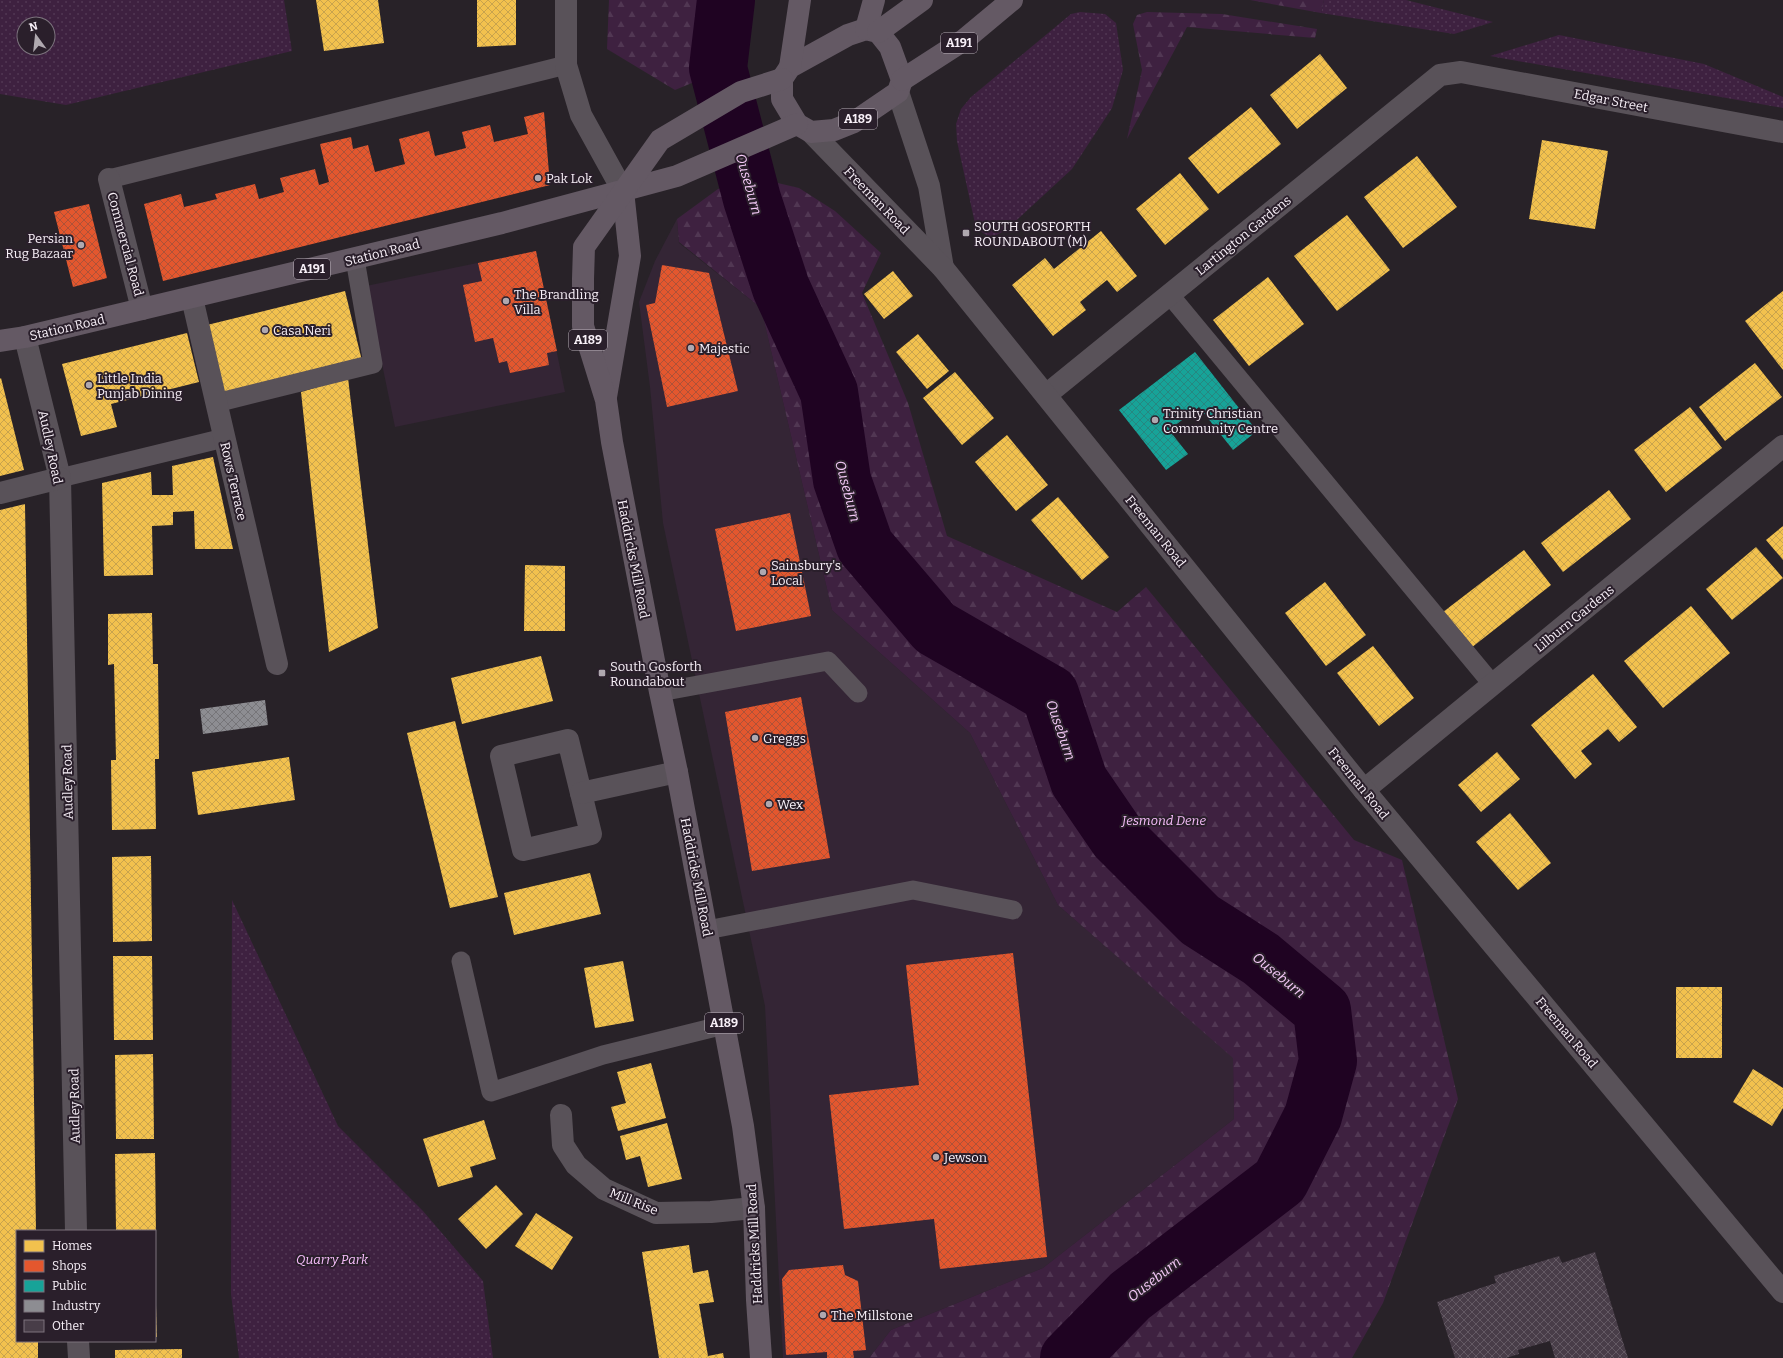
<svg xmlns="http://www.w3.org/2000/svg" width="1783" height="1358" font-family="Bitter,serif">
<style>
.built{fill:#342535}
.grass{fill:url(#grass-dots);fill-rule:evenodd}
.forest{fill:url(#forest-firs)}
.homes{fill:url(#homes-cross-hatch)}
.shops{fill:url(#shops-cross-hatch)}
.public{fill:url(#public-cross-hatch)}
.industry{fill:url(#industry-cross-hatch)}
.lines{fill:none;stroke-linecap:round;stroke-linejoin:round}
.river{stroke:#1f0322;stroke-width:58}
.building{fill:url(#building-cross-hatch)}
.service{stroke:#595259;stroke-width:19}
.minor{stroke:#595259;stroke-width:22}
.tertiary{stroke:#595259;stroke-width:22}
.primary{stroke:#645964;stroke-width:22}
.poi-dot{fill:#afa8af;stroke:#2a1f2b;stroke-width:1.5}
.labels{text-anchor:middle;stroke-width:4;stroke-linejoin:round;paint-order:stroke}
.shield{fill:#2a1f2b;stroke:#bab1ba;stroke-width:1}
.shield-label{font-size:12px;font-weight:bold;fill:#f8f0f8}
.street-label{font-size:13px;fill:#f8f0f8;stroke:#2a1f2b}
.poi-label{font-size:13px;fill:#f8f0f8;stroke:#2a1f2b;text-anchor:start}
.park-label{font-size:13px;font-style:italic;fill:#f8bffc;stroke:#2a1f2b}
.water-label{font-size:14px;font-style:italic;fill:#f5caf8;stroke:#2a1f2b}
</style>
<defs>
<pattern id="grass-dots" width="8" height="8" patternUnits="userSpaceOnUse"><rect width="8" height="8" fill="#3e2140"/><path d="M2 2h.1M6 6h.1" fill="none" stroke="#513753" stroke-width="1.8" stroke-linecap="round"/></pattern>
<pattern id="forest-firs" width="22" height="20" patternUnits="userSpaceOnUse"><rect width="22" height="20" fill="#3e2140"/><path d="M5 1l3.5 6h-7zM16 11l3.5 6h-7z" fill="#513753"/></pattern>
<pattern id="homes-cross-hatch" width="8" height="8" patternUnits="userSpaceOnUse"><rect width="8" height="8" fill="#f2c14e"/><path d="M0 0l8 8M0 8l8-8" fill="none" stroke="#c8a34d"/></pattern>
<pattern id="shops-cross-hatch" width="8" height="8" patternUnits="userSpaceOnUse"><rect width="8" height="8" fill="#e4572e"/><path d="M0 0l8 8M0 8l8-8" fill="none" stroke="#ae5238"/></pattern>
<pattern id="public-cross-hatch" width="8" height="8" patternUnits="userSpaceOnUse"><rect width="8" height="8" fill="#17a398"/><path d="M0 0l8 8M0 8l8-8" fill="none" stroke="#268881"/></pattern>
<pattern id="industry-cross-hatch" width="8" height="8" patternUnits="userSpaceOnUse"><rect width="8" height="8" fill="#8d8d92"/><path d="M0 0l8 8M0 8l8-8" fill="none" stroke="#767579"/></pattern>
<pattern id="building-cross-hatch" width="8" height="8" patternUnits="userSpaceOnUse"><rect width="8" height="8" fill="#483d48"/><path d="M0 0l8 8M0 8l8-8" fill="none" stroke="#635963"/></pattern>
</defs>
<rect width="100%" height="100%" fill="#282228"/>
<g class="built">
<path d="M677,219L679,243L761,308L832,610L970,733L1058,905L1233,1057L1234,1119L1043,1268L891,1330L869,1358H783L765,1006L663,523L650,387L639,302L655,261Z"/>
<path d="M536,251L565,392L395,427L366,286Z"/>
</g>
<g class="grass">
<path d="M0,0H284L292,51L66,105L0,94ZM24,24H48V48H24Z"/>
<path d="M1324,0H1406L1493,22L1454,34L1321,13Z"/>
<path d="M1080,12L1105,14L1116,23L1123,70L1112,108L1072,169L1008,228C994,238 990,239 976,228L957,141L956,124L961,109L971,97L1071,14Z"/>
<path d="M1559,35L1704,64L1783,97V108L1490,56Z"/>
<path d="M232,900L338,1126L423,1211L483,1281L493,1358H239L231,1294Z"/>
</g>
<g class="forest">
<path d="M609,0H754L739,26L699,80L675,90L607,49Z"/>
<path d="M1250,0H1324L1321,13Z"/>
<path d="M1147,12L1222,14L1317,29L1315,38L1187,27L1127,139L1142,70L1133,24L1137,15Z"/>
<path d="M765,180L799,188L835,211L881,253L862,293L908,403L947,536L1117,612L1146,587L1354,840L1402,860L1458,1099L1383,1303L1352,1358H869L891,1330L1043,1268L1234,1119L1233,1058L1058,905L970,733L832,610L761,308L679,242L677,219L718,189L741,182Z"/>
</g>
<g class="homes">
<path d="M316,0H378L384,43L324,51Z"/>
<path d="M477,0H516V45L477,47Z"/>
<path d="M1320,54L1347,88L1297,129L1270,95Z"/>
<path d="M1251,107L1281,144L1218,194L1188,158Z"/>
<path d="M1542,140L1608,151L1595,229L1529,219Z"/>
<path d="M1417,156L1457,207L1403,248L1364,197Z"/>
<path d="M1180,173L1209,209L1165,245L1136,209Z"/>
<path d="M1347,215L1390,270L1337,311L1294,256Z"/>
<path d="M1101,231L1137,276L1117,292L1107,280L1080,302L1086,310L1053,336L1012,285L1045,258L1054,269Z"/>
<path d="M893,271L913,296L884,319L864,294Z"/>
<path d="M1268,277L1304,324L1249,366L1213,320Z"/>
<path d="M345,291L362,361L224,395L207,325Z"/>
<path d="M1783,291V370L1745,321Z"/>
<path d="M187,333L199,382L111,404L117,427L81,436L62,364Z"/>
<path d="M918,334L949,371L927,389L896,352Z"/>
<path d="M1755,363L1782,397L1725,441L1699,407Z"/>
<path d="M955,372L994,418L962,445L923,398Z"/>
<path d="M1,378L24,470L0,476V379Z"/>
<path d="M348,378L378,628L329,652L301,392Z"/>
<path d="M1690,407L1722,448L1666,492L1634,450Z"/>
<path d="M1007,435L1048,485L1016,511L975,462Z"/>
<path d="M213,457L233,549H195L194,511L173,512V525L152,526L153,575L104,576L102,483L151,472L152,495H173L172,466Z"/>
<path d="M1609,490L1631,519L1563,572L1541,543Z"/>
<path d="M1058,497L1109,557L1082,580L1031,520Z"/>
<path d="M25,504L36,1231H17V1341H38V1358H0V510Z"/>
<path d="M1783,526V560L1766,540Z"/>
<path d="M1756,547L1783,578L1732,620L1706,589Z"/>
<path d="M1524,550L1551,585L1471,648L1443,612Z"/>
<path d="M525,565L565,566V631H524Z"/>
<path d="M1325,582L1366,635L1326,666L1285,613Z"/>
<path d="M1691,606L1730,653L1663,708L1624,661Z"/>
<path d="M152,613L153,664H158L159,759H155L156,829L112,830L111,760H116L114,664L108,665V614Z"/>
<path d="M1373,646L1414,698L1379,726L1337,673Z"/>
<path d="M541,656L553,701L462,724L451,678Z"/>
<path d="M1593,674L1637,727L1619,742L1608,729L1581,751L1592,764L1575,779L1531,725Z"/>
<path d="M455,721L498,897L450,908L407,733Z"/>
<path d="M1497,752L1520,779L1481,812L1458,785Z"/>
<path d="M289,757L295,800L198,815L192,772Z"/>
<path d="M1510,813L1551,863L1518,890L1476,842Z"/>
<path d="M151,856L152,941L113,942L112,857Z"/>
<path d="M590,873L601,914L514,935L504,893Z"/>
<path d="M113,956H152L153,1040H114Z"/>
<path d="M623,961L634,1021L595,1028L584,968Z"/>
<rect x="1676" y="987" width="46" height="71"/>
<path d="M153,1054L154,1139H116L115,1055Z"/>
<path d="M651,1063L666,1118L618,1131L611,1107L626,1103L617,1072Z"/>
<path d="M1753,1069L1783,1088V1108L1772,1126L1733,1102Z"/>
<path d="M484,1120L496,1159L470,1167L473,1177L438,1187L423,1139Z"/>
<path d="M667,1123L682,1179L648,1187L640,1156L626,1160L620,1136Z"/>
<path d="M155,1153L156,1237H155V1231H116L115,1154Z"/>
<path d="M496,1185L523,1214L486,1249L458,1219Z"/>
<path d="M536,1213L573,1237L552,1270L515,1246Z"/>
<path d="M689,1245L693,1273L708,1270L714,1302L699,1304L708,1356L723,1353L724,1358H659L642,1252Z"/>
<path d="M155,1274L157,1337H155Z"/>
<path d="M182,1349V1358H115V1350Z"/>
</g>
<g class="shops">
<path d="M544,112L550,185L163,281L144,204L181,194L184,207L217,199L215,194L255,184L259,199L284,192L280,178L315,169L319,185L329,182L320,144L351,137L353,149L368,145L375,172L405,164L399,139L429,131L435,156L466,148L462,132L490,125L494,142L528,134L524,117Z"/>
<path d="M89,204L107,278L73,287L54,212Z"/>
<path d="M536,251L557,351L547,353L549,365L510,373L507,361L499,363L493,338L475,342L463,285L482,281L478,263Z"/>
<path d="M662,265L709,273L738,391L667,407L646,305L655,303Z"/>
<path d="M790,513L811,616L736,631L715,529Z"/>
<path d="M801,697L830,858L752,871L725,712Z"/>
<path d="M1013,953L1047,1257L940,1269L934,1219L844,1229L829,1095L919,1085L906,965Z"/>
<path d="M843,1265L845,1275L858,1281L866,1350L853,1351L854,1358H827V1352L786,1355L782,1279L789,1270Z"/>
</g>
<path class="public" d="M1195,352L1257,431L1233,450L1199,407L1169,430L1188,454L1166,470L1119,410Z"/>
<path class="industry" d="M265,700L268,725L203,734L200,709Z"/>
<g class="lines">
<path class="river" d="M726,0L718,68L752,199L781,288L829,392L842,480L865,546L935,628L1050,694L1079,781L1118,838L1200,920L1261,959L1322,1010L1328,1061L1313,1116L1280,1181L1130,1296L1069,1358"/>
</g>
<path class="building" d="M1595,1252L1628,1358H1555L1550,1341L1518,1350L1519,1354L1506,1358H1455L1437,1302L1496,1283L1494,1276L1559,1256L1562,1263Z"/>
<g class="lines">
<g class="service">
<path d="M109,179L566,65"/>
<path d="M1169,294L1493,685"/>
<path d="M216,403L373,364L355,259"/>
<path d="M60,478L224,438"/>
<path d="M660,692L828,661L858,693"/>
<path d="M707,930L913,890L1013,910"/>
<path d="M461,961L491,1092L603,1055L724,1025"/>
</g>
<g class="minor">
<path d="M566,0V65L581,115L623,191"/>
<path d="M109,179L142,309"/>
<path d="M192,298L277,664"/>
<path d="M25,337L60,478L76,1231"/>
<path d="M1046,395L1440,75L1461,72L1783,132"/>
<path d="M0,493L60,478"/>
<path d="M568,740L591,834L523,850L501,756Z"/>
<path d="M1364,790L1783,446"/>
<path d="M581,793L677,772"/>
<path d="M561,1115L563,1145L576,1165L604,1189L656,1213L711,1212L754,1208"/>
<path d="M78,1341L79,1358"/>
</g>
<g class="tertiary">
<path d="M898,92L929,186L943,268"/>
<path d="M811,132L943,268L1364,790L1783,1292"/>
</g>
<g class="primary">
<path d="M866,29L878,32L890,47L902,80L898,92L854,122L834,130L811,132L797,124L782,99V79L790,67L848,35Z"/>
<path d="M866,29L874,0"/>
<path d="M878,32L922,0"/>
<path d="M790,67L800,0"/>
<path d="M902,80L964,40L1012,0"/>
<path d="M0,341L25,337L502,223L677,176L797,124"/>
<path d="M606,397L630,256L623,191"/>
<path d="M761,1358L757,1300L754,1208L743,1126L677,772L660,692L612,442L606,400L583,326V279L584,247L660,140L741,92L782,79"/>
</g>
</g>
<g class="poi-dot">
<circle cx="538" cy="178" r="4"/>
<rect x="962" y="229" width="8" height="8" rx="2"/>
<circle cx="81" cy="245" r="4"/>
<circle cx="506" cy="301" r="4"/>
<circle cx="265" cy="330" r="4"/>
<circle cx="691" cy="348" r="4"/>
<circle cx="89" cy="385" r="4"/>
<circle cx="1155" cy="420" r="4"/>
<circle cx="763" cy="572" r="4"/>
<rect x="598" y="669" width="8" height="8" rx="2"/>
<circle cx="755" cy="738" r="4"/>
<circle cx="769" cy="804" r="4"/>
<circle cx="936" cy="1157" r="4"/>
<circle cx="823" cy="1315" r="4"/>
</g>
<g class="labels">
<g class="shield">
<rect x="941" y="33" width="36" height="20" rx="3"/>
<rect x="839" y="109" width="38" height="20" rx="3"/>
<rect x="294" y="259" width="36" height="20" rx="3"/>
<rect x="569" y="330" width="38" height="20" rx="3"/>
<rect x="705" y="1013" width="38" height="20" rx="3"/>
</g>
<g class="shield-label">
<text x="959" y="47">A191</text>
<text x="858" y="123">A189</text>
<text x="312" y="273">A191</text>
<text x="588" y="344">A189</text>
<text x="724" y="1027">A189</text>
</g>
<g class="street-label">
<text transform="translate(1611 100) rotate(11)" y="5">Edgar Street</text>
<text transform="translate(877 200) rotate(46)" y="5">Freeman Road</text>
<text transform="translate(1243 235) rotate(-39)" y="5">Lartington Gardens</text>
<text transform="translate(126 244) rotate(75)" y="5">Commercial Road</text>
<text transform="translate(382 252) rotate(-14)" y="5">Station Road</text>
<text transform="translate(67 327) rotate(-13)" y="5">Station Road</text>
<text transform="translate(51 447) rotate(78)" y="5">Audley Road</text>
<text transform="translate(234 481) rotate(77)" y="5">Rows Terrace</text>
<text transform="translate(1156 531) rotate(51)" y="5">Freeman Road</text>
<text transform="translate(634 559) rotate(79)" y="5">Haddricks Mill Road</text>
<text transform="translate(1574 618) rotate(-39)" y="5">Lilburn Gardens</text>
<text transform="translate(67 782) rotate(-91)" y="5">Audley Road</text>
<text transform="translate(1359 783) rotate(51)" y="5">Freeman Road</text>
<text transform="translate(697 877) rotate(79)" y="5">Haddricks Mill Road</text>
<text transform="translate(1567 1032) rotate(50)" y="5">Freeman Road</text>
<text transform="translate(74 1106) rotate(-91)" y="5">Audley Road</text>
<text transform="translate(634 1201) rotate(22)" y="5">Mill Rise</text>
<text transform="translate(754 1244) rotate(-93)" y="5">Haddricks Mill Road</text>
</g>
<g class="poi-label">
<text x="546" y="183">Pak Lok</text>
<text x="974" y="231">SOUTH GOSFORTH<tspan x="974" dy="15">ROUNDABOUT (M)</tspan></text>
<text x="73" y="243" text-anchor="end">Persian<tspan x="73" dy="15">Rug Bazaar</tspan></text>
<text x="514" y="299">The Brandling<tspan x="514" dy="15">Villa</tspan></text>
<text x="273" y="335">Casa Neri</text>
<text x="699" y="353">Majestic</text>
<text x="97" y="383">Little India<tspan x="97" dy="15">Punjab Dining</tspan></text>
<text x="1163" y="418">Trinity Christian<tspan x="1163" dy="15">Community Centre</tspan></text>
<text x="771" y="570">Sainsbury's<tspan x="771" dy="15">Local</tspan></text>
<text x="610" y="671">South Gosforth<tspan x="610" dy="15">Roundabout</tspan></text>
<text x="763" y="743">Greggs</text>
<text x="777" y="809">Wex</text>
<text x="944" y="1162">Jewson</text>
<text x="831" y="1320">The Millstone</text>
</g>
<g class="park-label">
<text x="1164" y="825">Jesmond Dene</text>
<text x="332" y="1264">Quarry Park</text>
</g>
<g class="water-label">
<text transform="translate(749 184) rotate(74)" y="5">Ouseburn</text>
<text transform="translate(848 491) rotate(75)" y="5">Ouseburn</text>
<text transform="translate(1061 730) rotate(71)" y="5">Ouseburn</text>
<text transform="translate(1279 975) rotate(39)" y="5">Ouseburn</text>
<text transform="translate(1154 1279) rotate(-38)" y="5">Ouseburn</text>
</g>
</g>
<rect x="16" y="1230" width="140" height="112" fill="#2a1f2b" stroke="#7c737d"/>
<rect x="24" y="1240" width="20" height="12" fill="#f2c14e" stroke="#7c737d"/>
<text x="52" y="1250" font-size="12" fill="#f8f0f8">Homes</text>
<rect x="24" y="1260" width="20" height="12" fill="#e4572e" stroke="#7c737d"/>
<text x="52" y="1270" font-size="12" fill="#f8f0f8">Shops</text>
<rect x="24" y="1280" width="20" height="12" fill="#17a398" stroke="#7c737d"/>
<text x="52" y="1290" font-size="12" fill="#f8f0f8">Public</text>
<rect x="24" y="1300" width="20" height="12" fill="#8d8d92" stroke="#7c737d"/>
<text x="52" y="1310" font-size="12" fill="#f8f0f8">Industry</text>
<rect x="24" y="1320" width="20" height="12" fill="#483d48" stroke="#7c737d"/>
<text x="52" y="1330" font-size="12" fill="#f8f0f8">Other</text>
<g transform="translate(36 36) rotate(345)"><circle r="19" fill="#2a1f2b" stroke="#7c737d"/>
<path d="M0-3L7 15L0 10L-7 15Z" fill="#afa8af"/>
<text y="-6" font-size="11" font-weight="bold" text-anchor="middle" fill="#f8f0f8">N</text>
</g>
</svg>
